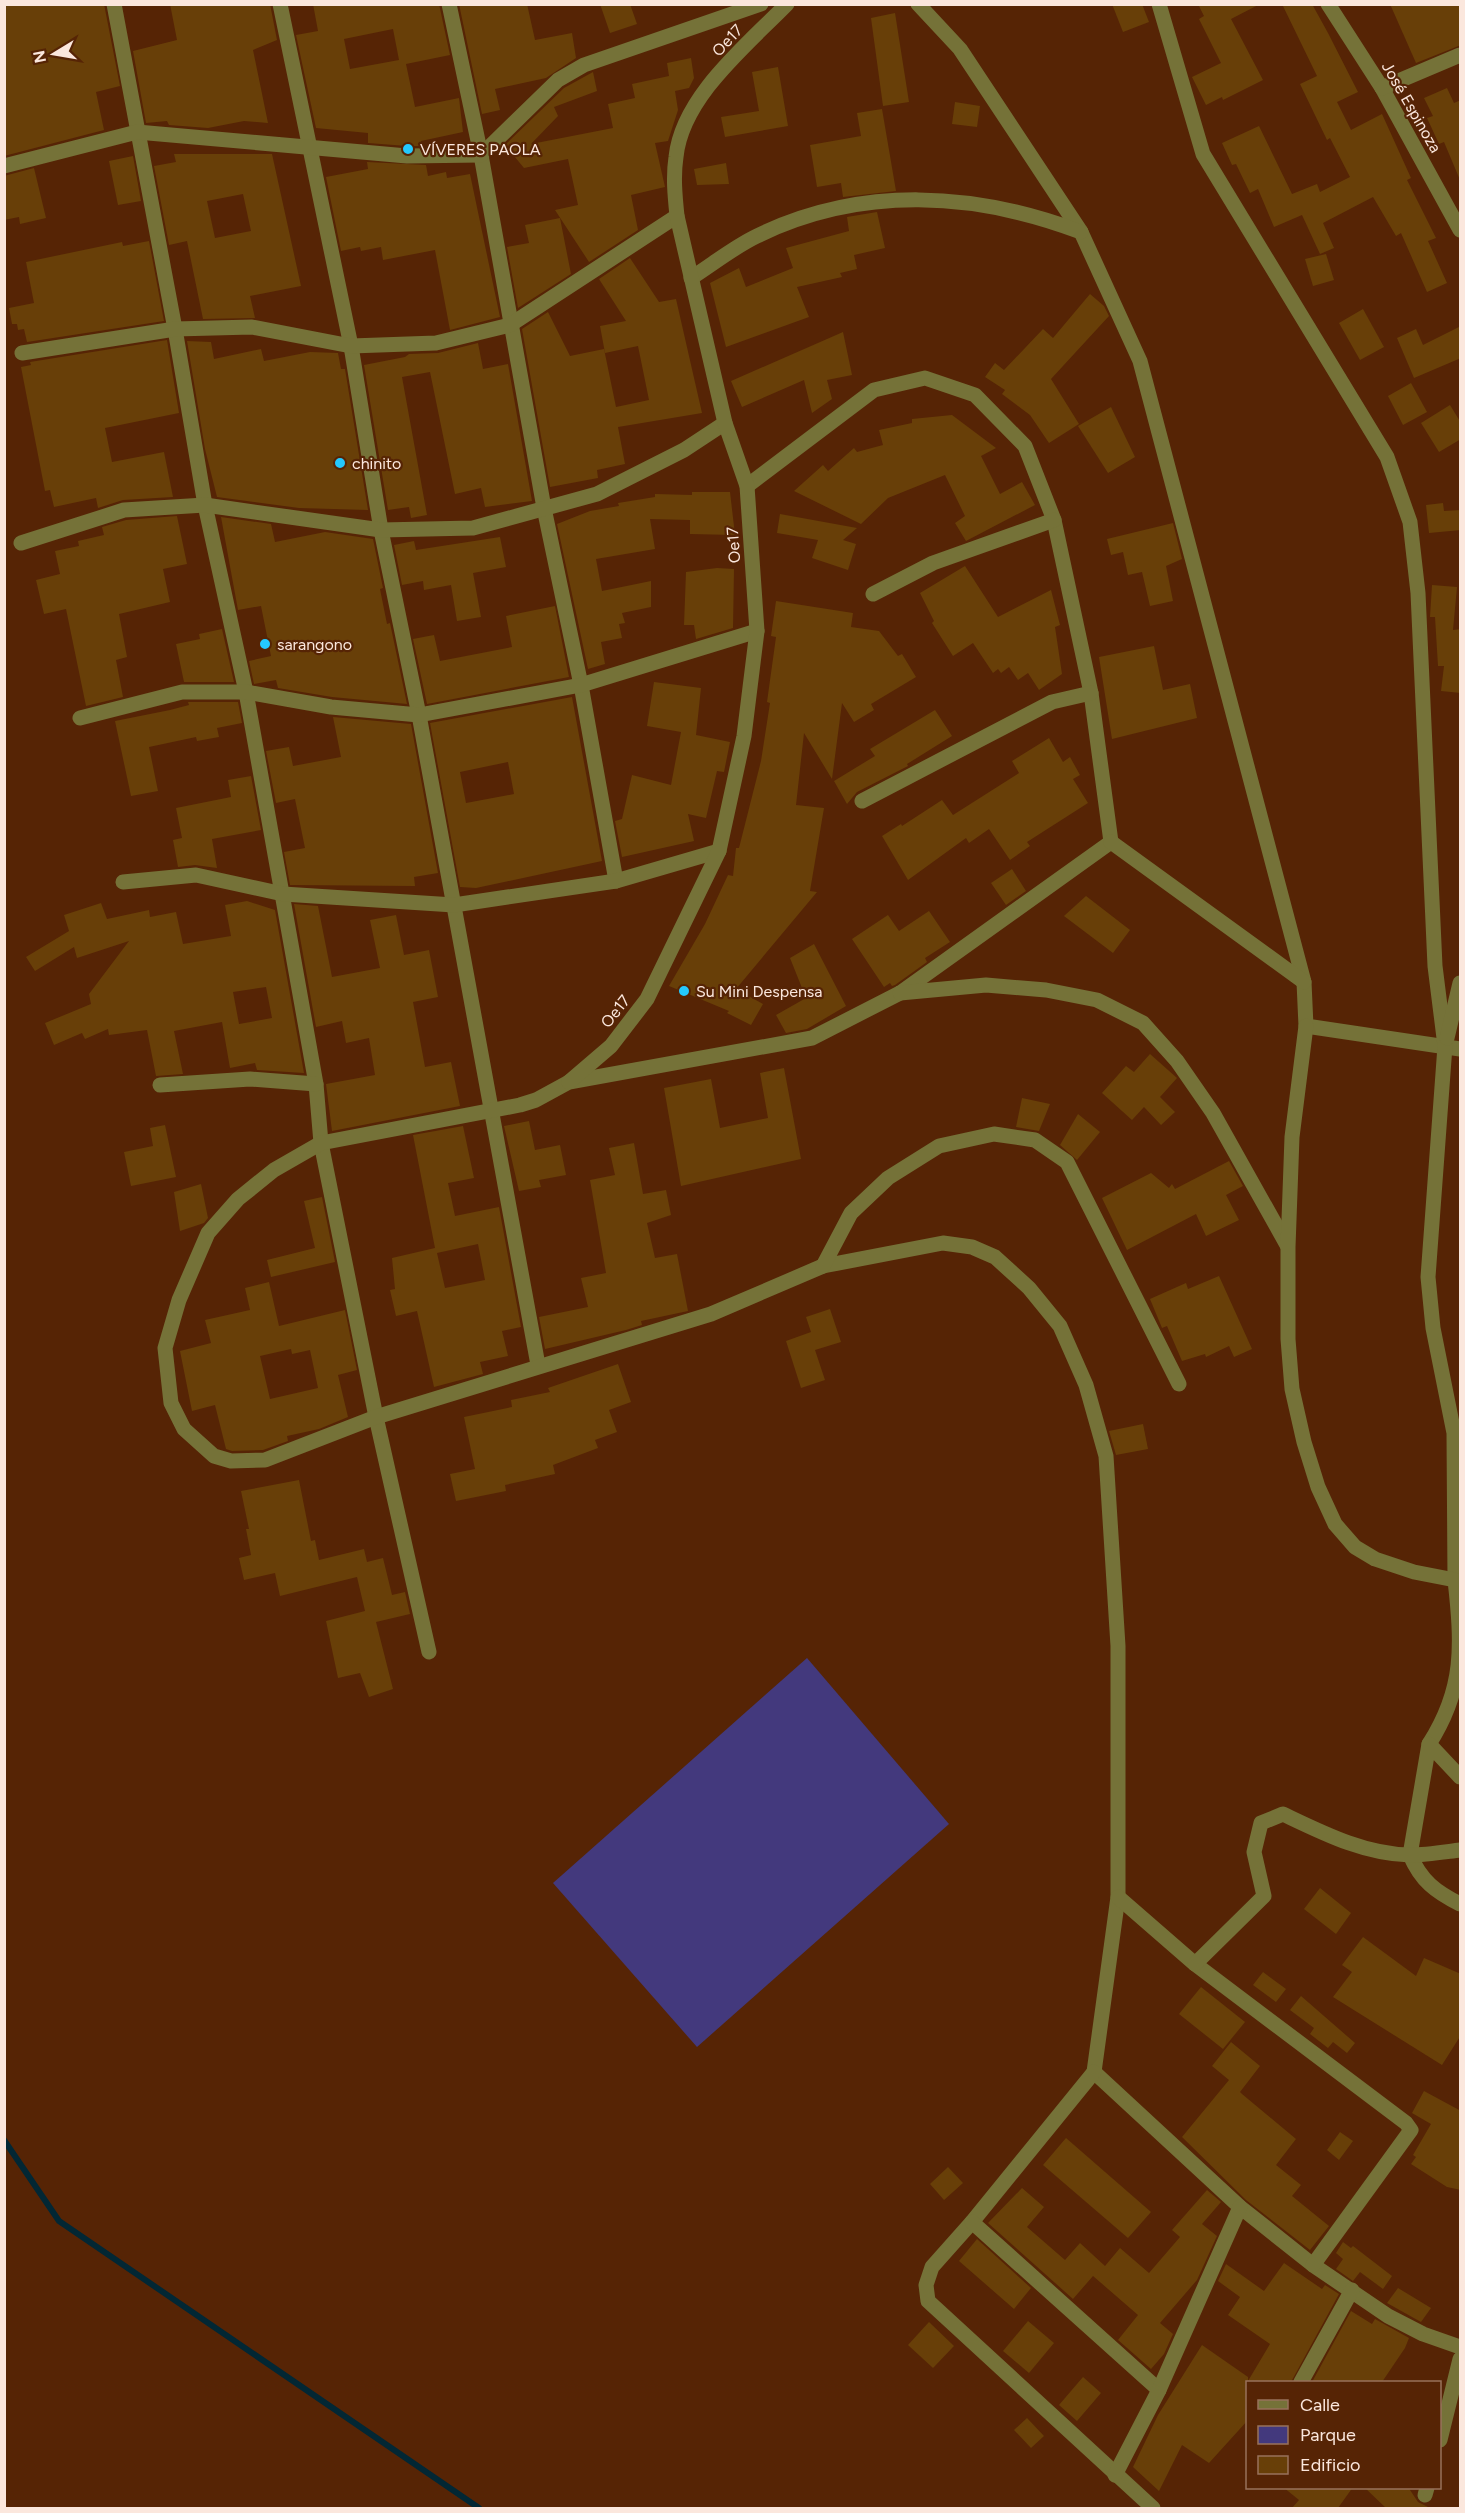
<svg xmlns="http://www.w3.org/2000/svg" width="1465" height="2513" font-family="Figtree,sans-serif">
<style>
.green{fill:#43397d}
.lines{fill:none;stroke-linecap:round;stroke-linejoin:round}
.stream{stroke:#022734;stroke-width:6}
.building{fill:#683f08;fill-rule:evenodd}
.minor{stroke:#757238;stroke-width:15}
.poi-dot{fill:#24c9fe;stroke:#562405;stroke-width:2}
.labels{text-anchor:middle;stroke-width:4.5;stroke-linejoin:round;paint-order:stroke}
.street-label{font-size:16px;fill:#fbe7dd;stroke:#562405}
.poi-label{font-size:16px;fill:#fbe7dd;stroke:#562405;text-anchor:start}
</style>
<rect width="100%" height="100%" fill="#562405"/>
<path class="green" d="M807,1658L949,1824L697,2047L553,1883Z"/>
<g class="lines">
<path class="stream" d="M4,2140L59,2221L479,2508"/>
</g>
<g class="building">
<path d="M4,4H104L120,86L96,92L104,130L4,156Z"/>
<path d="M170,4H270L277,40L253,50L268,123L244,121L208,128L169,125L167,121L146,123L133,51L177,40Z"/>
<path d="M313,4H439L450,55L406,64L415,107L459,98L463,132L421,141L422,146H407L368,143V133L316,128L296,35L318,31ZM393,29L399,60L350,69L344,39Z"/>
<path d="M459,4H527L535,40L572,33L576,58L546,78L495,89L500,110L482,114Z"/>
<path d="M600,4H630L637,24L610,33Z"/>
<path d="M1112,4H1142L1149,22L1123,32Z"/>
<path d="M1198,4H1260L1231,19L1263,80L1223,100L1222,97L1206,105L1192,77L1221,63L1199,19L1204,16Z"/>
<path d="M1282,4H1312L1328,33L1358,92L1337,102L1351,130L1382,114L1411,178L1407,180L1436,238L1428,241L1447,283L1427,292L1401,233L1396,236L1373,197L1323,223L1334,248L1320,254L1302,215L1274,227L1258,189L1250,193L1236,164L1232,165L1222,143L1259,126L1292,194L1317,184L1320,192L1350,177L1330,138L1327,140L1300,84L1317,76Z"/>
<path d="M1390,4H1461V45L1416,63Z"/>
<path d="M895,13L909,102L883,106L871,18Z"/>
<path d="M691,58L694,78L689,88L675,91L678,110L668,141L655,143L665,187L631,195L638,230L589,262L555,210L578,205L568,159L524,168L505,145L564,88L593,72L597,91L554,107L558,116L531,144L613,128L608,104L635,98L632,84L669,76L667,63Z"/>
<path d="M778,67L788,126L725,137L721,117L759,111L752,72Z"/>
<path d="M1447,88L1454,103L1461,100L1460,180L1444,142L1439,144L1427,118L1433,116L1424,98Z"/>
<path d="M955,102L980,106L977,127L952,124Z"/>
<path d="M882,109L896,191L843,197L841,183L817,187L810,145L861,136L857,113Z"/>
<path d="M174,154H272L301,286L250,296L255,318L203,319L187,241L169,245L154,166L176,162ZM243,194L251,231L215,238L207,201Z"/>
<path d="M133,156L141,201L118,205L109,161Z"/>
<path d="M367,162L426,165L428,176L446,172L447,178L470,174L500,317L450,330L435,250L383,260L381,247L361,251L360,247L341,251L326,177L368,169Z"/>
<path d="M726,163L729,184L697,185L694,169Z"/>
<path d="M34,168L46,218L20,224L19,217L4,220V176Z"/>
<path d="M877,212L885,248L854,255L857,269L840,273L842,277L797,287L809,317L726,347L710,283L739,268L746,287L793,268L786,248L849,231L847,217Z"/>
<path d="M560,218L571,274L518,308L507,247L529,243L525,225Z"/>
<path d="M149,241L164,321L27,342L24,329L18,330L17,324H12L9,308L34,303L26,262L122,242L123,246Z"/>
<path d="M1326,254L1334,280L1313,286L1305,259Z"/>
<path d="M630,258L659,302L676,299L702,413L618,427L625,464L597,470L598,478L550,487L522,329L548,312L570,356L604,349L616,407L649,400L638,346L605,353L600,326L626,321L599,279Z"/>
<path d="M1090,294L1104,306L1109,316L1051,379L1079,424L1049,443L1030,415L1002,394L1005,390L985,377L995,363L1004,370L1043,329L1053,338Z"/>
<path d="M1363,309L1384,347L1360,360L1339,323Z"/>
<path d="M1461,326V358L1414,378L1397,338L1416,329L1423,345Z"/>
<path d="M843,332L852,375L827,380L832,399L812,413L804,380L742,407L731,381Z"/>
<path d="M167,340L179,413L105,428L112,462L164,452L173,497L123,500L98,508L96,498L54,507L50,490L45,491L21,367L31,365L30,362Z"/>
<path d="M187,341L211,342L214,359L261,349L264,361L310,352L338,353L341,369H345L368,510L299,508L217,497L205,449Z"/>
<path d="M478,343L483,369L508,364L532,501L485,507L481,488L455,494L430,372L402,377L427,515L411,518L409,507L388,510L364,365L405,357L409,354L438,353Z"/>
<path d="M1411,383L1427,412L1403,425L1388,396Z"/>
<path d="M1450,405L1461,423V439L1439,452L1421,423Z"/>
<path d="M1111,407L1135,457L1108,473L1078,426Z"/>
<path d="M952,415L996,448L981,456L1000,494L1022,482L1035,505L966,541L955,523L965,516L945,475L888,498L861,524L794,491L823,465L828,471L854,448L857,452L883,445L879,430L912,423V419Z"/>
<path d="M692,492H730L735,535L690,534V520L650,519L655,549L596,559L602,591L651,581V607L622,613L625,623L619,624L622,638L601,642L605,664L588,669L557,524L590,511L619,506L618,503L655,497V494L692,495Z"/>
<path d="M1443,503L1444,511L1461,510V530L1429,533L1426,505Z"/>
<path d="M780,514L857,528L843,540L856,544L848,570L812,558L818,540L777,533Z"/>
<path d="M177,516L187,564L163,569L170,602L119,614L127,657L116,660L123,697L86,706L66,609L44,614L36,580L60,574L55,551L79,546L78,541L104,535L102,527L126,520Z"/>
<path d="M221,517L271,524L275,542L325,532L373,539L383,588L380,589L387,624L390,623L407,704L332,697L278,688L276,680L254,684L249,661L271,656L261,606L238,610Z"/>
<path d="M1173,523L1182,559L1166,566L1173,601L1150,606L1142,572L1128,575L1123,552L1111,555L1107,539Z"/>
<path d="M500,537L506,567L473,573L481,617L457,621L451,585L424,590L423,581L402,585L394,545L414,541L416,550Z"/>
<path d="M965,566L998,617L1051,590L1060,625L1055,627L1062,674L1039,690L1028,673L1018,680L1009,667L1001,673L998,669L993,673L973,643L953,656L932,623L934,621L920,593Z"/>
<path d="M717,568L734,569L733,628L696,639L694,625H684L686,572Z"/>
<path d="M1432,585L1457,587L1453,630L1461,629V693L1441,691L1444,666H1438L1435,617H1430Z"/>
<path d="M776,601L853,613L851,627L879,631L898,656L902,654L916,677L871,704L874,710L854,722L842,703L832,779L804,733L796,805L824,808L810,891L817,892L736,989L763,1004L751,1025L727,1013L729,1011L669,986L705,924L728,875L733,876L736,848H739L761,761L770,703L767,702L776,637L771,636Z"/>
<path d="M555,606L569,677L427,704L413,639L434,635L440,661L512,647L506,616Z"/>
<path d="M222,629L234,682H184L176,644L200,639L199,634Z"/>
<path d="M1154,646L1163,690L1190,684L1197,718L1112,739L1099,657Z"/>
<path d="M654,682L701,688L696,735L730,742L724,772L717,771L706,818L688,814L694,841L622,857L615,821L622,819L632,775L671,785L681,732L647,726Z"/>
<path d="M572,697L602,861L476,888L460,887L430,723ZM508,762L514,794L466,803L460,772Z"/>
<path d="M188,702H238L242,723L217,728L219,737L197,741L196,737L149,747L158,791L131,796L115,721L170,710L189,705Z"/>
<path d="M935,710L952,736L907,764L908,766L857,792L847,804L834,781L875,756L870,749Z"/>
<path d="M333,717L411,724L438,873L414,877L415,886L290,885L284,852L305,848L295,799L276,803L266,751L289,747L293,766L341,757Z"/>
<path d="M1049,738L1063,762L1070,757L1080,775L1073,779L1088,803L1027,842L1030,846L1010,860L989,829L969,843L966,838L908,880L882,836L901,824L902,826L942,800L953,815L1019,773L1012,761Z"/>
<path d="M251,776L261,830L212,839L217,868L195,865L178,867L173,840L182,838L176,808L231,797L228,780Z"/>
<path d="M1012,869L1026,891L1006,905L991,883Z"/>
<path d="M1086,896L1130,930L1113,953L1064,916Z"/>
<path d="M247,901L275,910L304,1073L257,1070L255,1063L230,1068L222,1022L174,1031L183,1074L156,1076L147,1030L109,1035L108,1029L85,1039L82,1033L54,1045L45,1023L91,1004L89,994L129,941L77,958L74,947L35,971L26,957L69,931L64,915L101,903L107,919L149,910L150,917L176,912L183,944L231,936L225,905ZM266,987L272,1018L239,1024L233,992Z"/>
<path d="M294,904L318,906L332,977L380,968L370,920L396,915L404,955L429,950L438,997L413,1002L425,1067L451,1062L460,1106L332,1131L326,1084L375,1075L369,1038L346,1043L342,1021L316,1027Z"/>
<path d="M929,911L950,942L925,958L927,962L895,985L892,986L890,983L884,987L852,939L888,915L899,931Z"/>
<path d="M814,944L846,1006L807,1029L786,1033L776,1015L806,998L790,958Z"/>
<path d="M1150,1054L1177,1078L1160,1097L1175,1112L1161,1125L1144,1107L1132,1120L1102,1093L1126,1066L1134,1072Z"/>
<path d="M784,1068L801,1159L681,1186L664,1088L711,1079L720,1128L768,1118L760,1073Z"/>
<path d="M1022,1098L1050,1104L1039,1131L1016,1127Z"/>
<path d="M1078,1114L1100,1132L1077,1160L1060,1145Z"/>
<path d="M529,1121L535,1150L560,1145L566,1175L539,1180L541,1187L519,1191L504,1126Z"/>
<path d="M165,1125L176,1177L131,1186L124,1152L153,1146L150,1128Z"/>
<path d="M463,1126L474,1178L448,1183L455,1216L499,1207L521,1327L502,1331L508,1356L480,1362L483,1374L434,1387L417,1311L396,1316L390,1290L395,1289L392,1258L435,1248L413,1135ZM478,1244L485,1280L445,1288L437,1253Z"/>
<path d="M634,1143L643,1194L666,1190L671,1215L647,1223L655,1258L677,1254L688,1311L641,1321L642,1325L626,1330L545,1349L539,1317L588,1307L581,1278L606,1273L590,1180L615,1175L609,1148Z"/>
<path d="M1229,1161L1243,1186L1226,1195L1239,1220L1206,1236L1196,1214L1127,1250L1102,1198L1151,1173L1169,1188L1172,1184L1175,1189Z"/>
<path d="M201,1184L208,1218L204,1223L180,1231L174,1192Z"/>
<path d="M322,1197L335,1262L271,1277L267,1260L315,1248L304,1201Z"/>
<path d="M1219,1276L1252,1349L1234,1357L1229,1346L1206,1357L1205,1354L1182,1361L1167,1326L1162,1328L1150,1299L1186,1283L1188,1289Z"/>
<path d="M269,1282L279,1326L345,1310L357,1370L338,1375L348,1417L319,1429L287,1436L288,1441L263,1450L232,1451L226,1449L215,1405L192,1411L180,1351L211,1343L205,1320L250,1310L245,1288ZM291,1349L292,1354L310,1350L318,1388L270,1399L260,1356Z"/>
<path d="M830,1309L841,1342L815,1350L825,1380L801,1388L786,1341L811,1332L806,1317Z"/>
<path d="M618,1364L631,1402L609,1410L617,1432L595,1440L598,1448L553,1465L555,1474L505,1485L506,1491L456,1501L450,1474L475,1469L464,1417L512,1407L511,1400L550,1392L548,1388Z"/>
<path d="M1143,1424L1148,1449L1116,1455L1109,1431Z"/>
<path d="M299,1480L311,1541L315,1540L319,1560L364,1549L367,1562L383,1558L392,1595L405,1592L410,1614L376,1622L393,1689L369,1697L360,1673L338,1678L326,1621L365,1611L357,1577L280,1596L275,1573L244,1580L239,1558L251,1555L246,1529H249L241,1491Z"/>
<path d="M1320,1888L1351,1913L1336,1934L1304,1909Z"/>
<path d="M1363,1937L1416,1976L1424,1958L1461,1974V2035L1442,2065L1333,1997L1352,1972L1342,1965Z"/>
<path d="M1263,1972L1286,1989L1276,2002L1253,1985Z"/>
<path d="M1201,1987L1245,2022L1223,2049L1179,2014Z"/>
<path d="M1301,1996L1355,2043L1347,2053L1333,2042L1328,2048L1310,2034L1314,2028L1290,2010Z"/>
<path d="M1231,2042L1260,2066L1240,2092L1242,2094L1296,2139L1276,2165L1301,2185L1292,2196L1329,2226L1310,2250L1246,2200L1182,2137L1229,2080L1212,2066Z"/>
<path d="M1424,2091L1461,2111V2190L1447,2187L1411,2164L1416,2157L1413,2155L1431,2124L1412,2113Z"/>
<path d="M1340,2132L1353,2141L1339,2160L1327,2150Z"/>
<path d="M1066,2138L1151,2212L1128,2238L1043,2165Z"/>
<path d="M948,2167L963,2183L944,2200L930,2184Z"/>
<path d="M1022,2188L1044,2207L1027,2227L1065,2260L1080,2243L1105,2266L1120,2248L1149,2273L1180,2237L1172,2230L1207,2190L1221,2202L1202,2224L1217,2236L1197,2280L1160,2323L1173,2334L1164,2354L1151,2369L1118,2340L1138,2315L1093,2276L1073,2299L988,2223Z"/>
<path d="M977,2239L1031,2288L1014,2309L959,2261Z"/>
<path d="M1343,2242L1351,2248L1353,2246L1392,2276L1383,2289L1360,2272L1353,2281L1336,2269L1343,2259L1336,2253Z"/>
<path d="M1284,2263L1322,2289L1325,2285L1339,2294L1291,2382H1248V2420L1209,2463L1182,2445L1159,2491L1133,2467L1158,2415L1202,2345L1248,2377V2381L1270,2344L1228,2315L1240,2297L1218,2281L1226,2264L1264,2291Z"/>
<path d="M1398,2288L1431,2308L1421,2322L1387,2303Z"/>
<path d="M1351,2311L1372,2324L1375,2319L1409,2338L1405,2348L1382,2382H1312Z"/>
<path d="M1028,2321L1054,2343L1029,2373L1003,2351Z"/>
<path d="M929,2322L954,2346L933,2368L908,2345Z"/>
<path d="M1083,2377L1101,2393L1077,2421L1059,2405Z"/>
<path d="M1027,2418L1044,2436L1031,2448L1014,2430Z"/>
<path d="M1283,2487H1353L1338,2508H1292L1299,2500Z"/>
<path d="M1364,2487H1408L1418,2502L1430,2508H1386Z"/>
</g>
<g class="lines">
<g class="minor">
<path d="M114,4L175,329L205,505L246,692L316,1084L321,1143L376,1417L429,1652"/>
<path d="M280,4L351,346L381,530L419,715L538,1365"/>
<path d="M449,4L481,155L544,508L581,685L616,881"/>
<path d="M918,4L960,49L1081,232L1140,361L1304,982L1306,1026L1460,1049"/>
<path d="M1159,4L1203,154L1387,457L1410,522L1418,593L1435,966L1445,1046L1428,1277L1433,1328L1454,1433L1455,1580H1460"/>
<path d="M1328,4L1382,88L1460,230"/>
<path d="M1382,88L1460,55"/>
<path d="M4,166L137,132L407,156L481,155L558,80L584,65L761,4"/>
<path d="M691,278C713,264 734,247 757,236C862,185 975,192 1081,232"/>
<path d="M22,353L175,329L252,327L351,346L436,343L510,325L677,216"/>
<path d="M747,486L874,390L925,378L975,395L1025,446L1054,520L1091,693L1111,842L900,993L812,1038L569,1082L536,1100L520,1105L321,1143L274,1170L238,1199L208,1233L179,1300L165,1348L171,1403L184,1429L214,1456L231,1461L265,1460L376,1417L711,1314L823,1266L943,1243L972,1247L995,1257L1029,1288L1060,1326L1086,1385L1106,1456L1118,1646V1897L1094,2072L1240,2207L1313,2265L1388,2316L1423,2334L1460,2347"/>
<path d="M21,543L124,510L205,505L381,530L473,528L597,494L684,450L725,423"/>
<path d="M873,594L933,563L1054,520"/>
<path d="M80,718L182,692H246L331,707L419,715L581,685L757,631"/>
<path d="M862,801L1052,702L1091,693"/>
<path d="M1111,842L1304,982"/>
<path d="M123,882L196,875L283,894L454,905L616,881L719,851"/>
<path d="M900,993L986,985L1046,990L1097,1000L1143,1023L1177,1061L1213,1113L1287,1245"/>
<path d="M1306,1026L1292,1137L1288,1247V1339L1292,1389L1304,1442L1318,1487L1335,1524L1355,1547L1375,1559L1414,1572L1455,1580C1462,1644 1465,1688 1429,1744"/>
<path d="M1447,1038L1460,983"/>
<path d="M569,1082L611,1046L647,999L719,851L744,736L757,631L747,486L725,423L677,216C675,196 673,177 676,157C682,97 747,45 787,4"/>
<path d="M160,1085L250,1079L316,1084"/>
<path d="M823,1266L851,1213L888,1178L939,1146L994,1134L1035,1140L1067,1162L1179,1384"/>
<path d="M1460,1777L1429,1744L1410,1855C1421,1881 1436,1892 1460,1904"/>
<path d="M1118,1897L1195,1964L1406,2123L1411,2130L1313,2265"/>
<path d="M1195,1964L1264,1896L1254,1852L1261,1823L1283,1814C1323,1833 1364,1854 1410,1855C1426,1855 1444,1852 1460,1850"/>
<path d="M1094,2072L972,2222L932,2267L926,2285L928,2301L1153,2508"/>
<path d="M972,2222L1159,2390"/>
<path d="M1301,2382L1352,2290"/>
<path d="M1440,2440L1460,2359"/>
<path d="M1115,2475L1159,2390L1240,2207"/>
<path d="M1425,2495L1427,2488"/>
</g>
</g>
<g class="poi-dot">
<circle cx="408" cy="149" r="6"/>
<circle cx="340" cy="463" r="6"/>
<circle cx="265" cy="644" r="6"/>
<circle cx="684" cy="991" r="6"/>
</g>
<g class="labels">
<g class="street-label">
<text transform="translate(727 40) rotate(-47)" y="6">Oe17</text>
<text transform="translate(1412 107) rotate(60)" y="6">José Espinoza</text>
<text transform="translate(733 545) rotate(-94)" y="6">Oe17</text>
<text transform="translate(615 1011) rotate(-52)" y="6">Oe17</text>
</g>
<g class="poi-label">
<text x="420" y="155">VÍVERES PAOLA</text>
<text x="352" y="469">chinito</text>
<text x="277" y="650">sarangono</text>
<text x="696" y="997">Su Mini Despensa</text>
</g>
</g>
<rect width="1465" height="2513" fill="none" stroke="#fbe7dd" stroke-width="12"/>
<rect x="1246" y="2381" width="195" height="108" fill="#562405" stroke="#98725b" stroke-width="1.5"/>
<rect x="1258" y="2400" width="30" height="9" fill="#757238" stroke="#98725b" stroke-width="1.5"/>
<text x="1300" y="2411" font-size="18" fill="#fbe7dd">Calle</text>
<rect x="1258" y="2426" width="30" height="18" fill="#43397d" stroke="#98725b" stroke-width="1.5"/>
<text x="1300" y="2441" font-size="18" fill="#fbe7dd">Parque</text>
<rect x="1258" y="2456" width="30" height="18" fill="#683f08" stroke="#98725b" stroke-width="1.5"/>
<text x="1300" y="2471" font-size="18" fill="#fbe7dd">Edificio</text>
<g transform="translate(54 54) rotate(259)" stroke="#562405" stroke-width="4.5" paint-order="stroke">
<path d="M0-4.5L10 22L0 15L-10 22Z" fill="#fbe7dd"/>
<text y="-9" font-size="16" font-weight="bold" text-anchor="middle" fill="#fbe7dd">N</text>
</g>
</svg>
